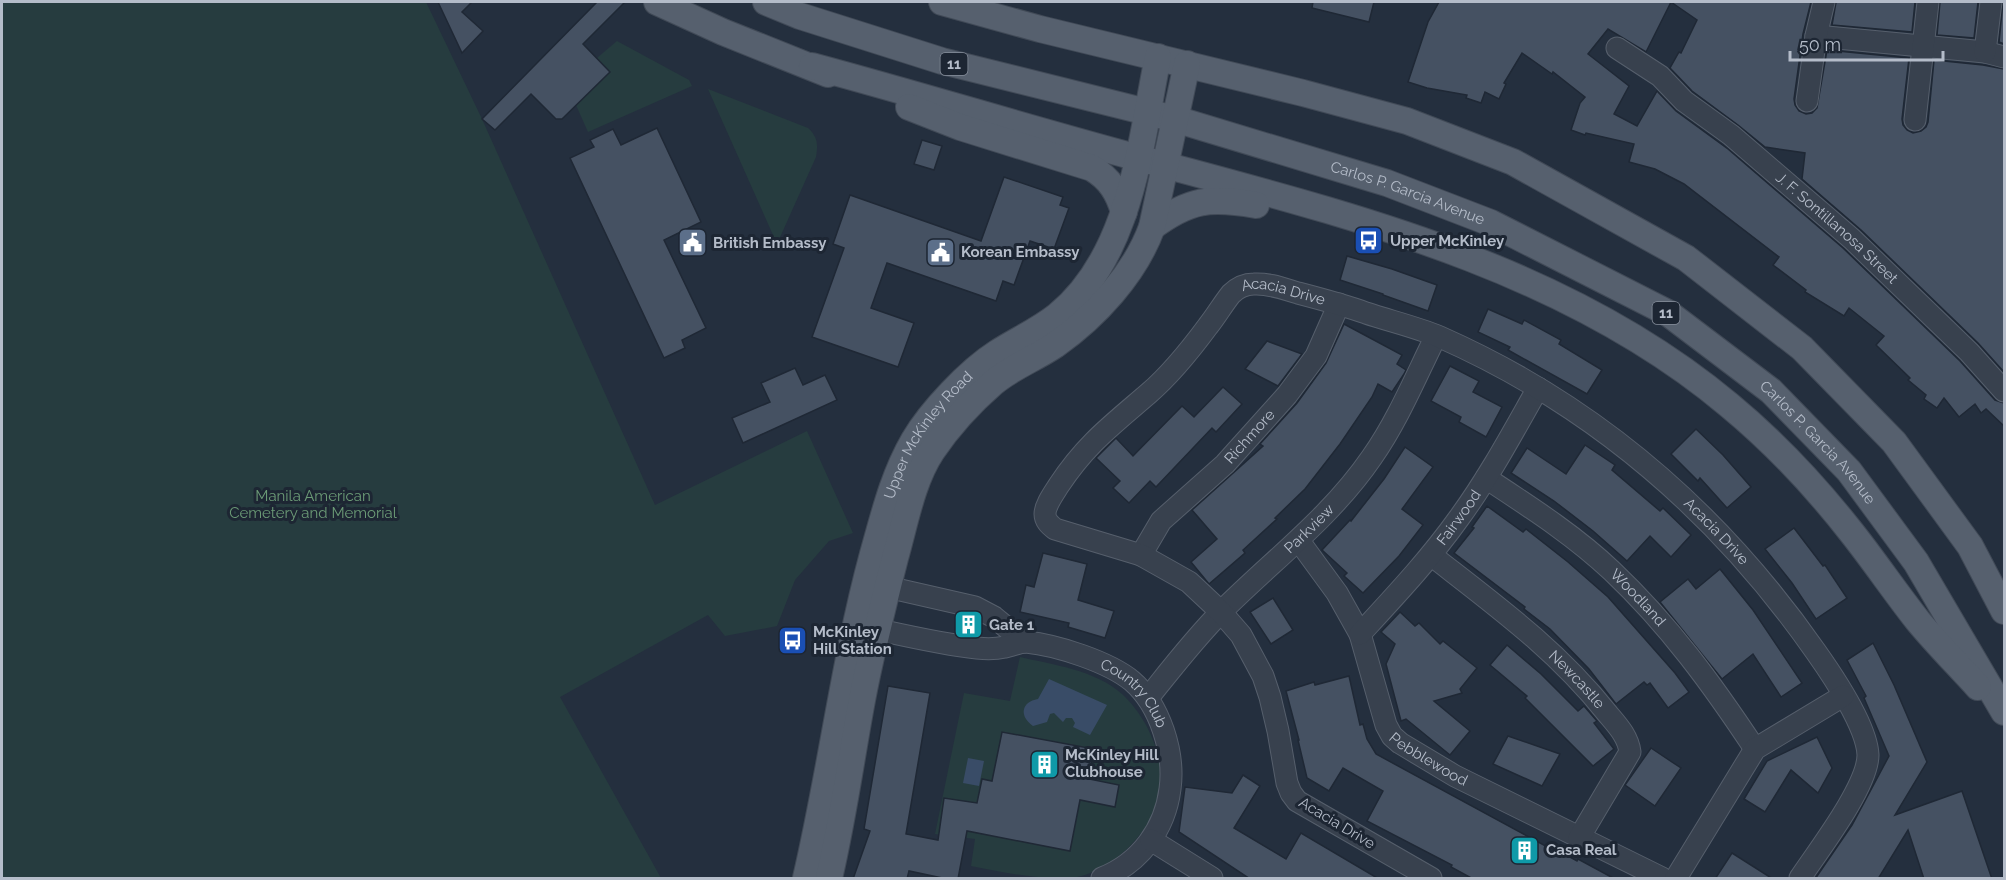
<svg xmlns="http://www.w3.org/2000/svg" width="2006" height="880" font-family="Raleway,sans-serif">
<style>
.green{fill:#263c3f}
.water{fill:#394c67}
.building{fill:#455162;stroke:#1f2835;stroke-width:1.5}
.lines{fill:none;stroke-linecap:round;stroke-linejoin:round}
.minor-casing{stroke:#565f6c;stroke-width:23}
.major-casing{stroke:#414a57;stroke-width:28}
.minor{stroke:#38414e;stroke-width:21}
.major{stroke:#56606e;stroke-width:26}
.labels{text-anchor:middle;stroke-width:6;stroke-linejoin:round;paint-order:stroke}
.shield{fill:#1d2633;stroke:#878f9c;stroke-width:1.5}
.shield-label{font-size:14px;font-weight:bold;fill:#b4bcc9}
.street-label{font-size:15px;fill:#b4bcc9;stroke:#1d2633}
.poi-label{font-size:15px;font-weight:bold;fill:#b4bcc9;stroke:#1d2633;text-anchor:start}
.park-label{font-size:15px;fill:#6b9a76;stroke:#1d2633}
</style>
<rect width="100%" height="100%" fill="#242f3e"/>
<g class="green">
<path d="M2,2H426L482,119L655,505L807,431L853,533L829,541L795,580L777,626L725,636L708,615L560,697L661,878H2Z"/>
<path d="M617,41L689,80L692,86L588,132L576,105L610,72L597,58Z"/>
<path d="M708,89L808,128C818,137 818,145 816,157L777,244Z"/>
<path d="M1020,657C1054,665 1095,670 1122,694C1151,721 1169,766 1157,806C1152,821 1140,835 1129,847C1114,862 1092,876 1070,878C1038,880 1002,872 971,866L975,839L935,834L964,693L1010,701Z"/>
</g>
<g class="water">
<path d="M1049,679L1107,705L1090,735L1073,727L1075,723L1072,718H1066L1063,722L1054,713L1050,714L1047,722L1033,726C1019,716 1021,702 1038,699Z"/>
<path d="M968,758L984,761L979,786L963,783Z"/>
</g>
<g class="building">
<path d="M438,2H472L462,12L483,31L462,53Z"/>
<path d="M597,2H625L583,44L610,72L562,119H556L531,94L495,130L482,119Z"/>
<path d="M1313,2H1374L1369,22L1312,8Z"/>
<path d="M1439,2H1811L1803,34L1794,99L1795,105L1799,111L1806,114L1812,113L1817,108L1827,50L1909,58L1902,119L1903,125L1907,130L1913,133L1921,131L1926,127L1928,122L1934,60L1983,65L2004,69V372L1978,343L1861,230L1802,179L1805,153L1765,147L1738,125L1692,91L1670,68L1679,52L1681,53L1697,20L1671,2L1646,52L1608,29L1588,54L1629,86L1614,114L1637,126L1657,91L1676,111L1728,149L1843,248L1960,361L1995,400L2004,403V426L1986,409L1981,413L1975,404L1959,417L1944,398L1937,408L1924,399L1926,395L1908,380L1910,378L1876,345L1884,336L1849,308L1844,316L1805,292L1806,290L1773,265L1779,257L1684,184L1655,169L1629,162L1634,144L1586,133L1585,135L1571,130L1580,103L1585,97L1553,72L1552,74L1522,53L1504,83L1506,84L1499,99L1485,92L1481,103L1466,98L1467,95L1427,88L1408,82L1428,22Z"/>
<path d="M1836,2H1915L1912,32L1832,25Z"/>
<path d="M1940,2H1978L1974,38L1937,35Z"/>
<path d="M2003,2H2004V44L1999,42Z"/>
<path d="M657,128L701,222L664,240L706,328L682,340L685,348L664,358L570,158L594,147L590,140L613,129L621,145Z"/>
<path d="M922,140L942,146L934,170L914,164Z"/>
<path d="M1004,177L1063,197L1060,205L1069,208L1054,249L1030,241L1014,285L1003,281L996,301L887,263L871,308L914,323L898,367L812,337L844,248L833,244L850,195L981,241Z"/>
<path d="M1347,256L1392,269L1437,285L1428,311L1383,295V294L1340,280Z"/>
<path d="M1488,309L1522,324L1524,320L1561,340L1559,344L1602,370L1587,394L1508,350L1510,347L1478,332Z"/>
<path d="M1344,324L1402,355L1397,364L1406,370L1404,374L1392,392L1378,384L1372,397L1340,444L1305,489L1275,518L1277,519L1243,550L1245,553L1209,584L1191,562L1217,539L1192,510L1263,446L1260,444L1297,403L1326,363Z"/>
<path d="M1267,341L1302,354L1278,386L1245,369Z"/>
<path d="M1450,366L1479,381L1473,392L1502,407L1486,437L1459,422L1461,417L1431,401Z"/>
<path d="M795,368L803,385L825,375L837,400L743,443L732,418L770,402L761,383Z"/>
<path d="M1223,387L1242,404L1216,432L1212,428L1156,487L1150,481L1129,503L1113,488L1120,481L1096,458L1116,438L1133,456L1182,406L1194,417Z"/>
<path d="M1696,429L1723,455L1751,487L1727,508L1700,478L1698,481L1671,454Z"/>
<path d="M1585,445L1615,465L1612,470L1660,511L1663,508L1691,535L1671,557L1650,536L1627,561L1593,531L1554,501L1511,473L1527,448L1566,474Z"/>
<path d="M1405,447L1433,467L1402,509L1423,525L1399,556L1363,593L1344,576L1347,573L1322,550L1350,520L1351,521L1384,479Z"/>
<path d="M1487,506L1523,532L1526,529L1568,562L1608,597L1675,673L1689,692L1668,708L1650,683L1647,685L1644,682L1616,704L1589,669L1550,629L1524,609L1525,607L1454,553L1474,528L1472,527Z"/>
<path d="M1794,528L1823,566L1825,565L1847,598L1816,619L1792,583L1765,549Z"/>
<path d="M1043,553L1087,564L1078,600L1114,611L1105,638L1068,627L1069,623L1020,612L1026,585L1034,587Z"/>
<path d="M1720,569L1753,610L1802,683L1781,697L1753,654L1722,679L1660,602L1688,579L1696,589Z"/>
<path d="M1273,598L1293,630L1271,644L1250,612Z"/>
<path d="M1400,612L1415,626L1419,623L1440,644L1443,641L1477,668L1460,689L1462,693L1434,701L1470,731L1450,755L1406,719L1401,721L1386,664L1395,644L1381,632Z"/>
<path d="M958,616L971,619L980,624L977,635L955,630Z"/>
<path d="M1873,643L1894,685L1927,762L1895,815L1962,791L1992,879H1924L1908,830L1878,879H1815L1852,825L1889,756L1864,698L1866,696L1847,660Z"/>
<path d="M1507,645L1541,674L1578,711L1584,706L1597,721L1594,723L1614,749L1593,766L1525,698L1527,696L1490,665Z"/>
<path d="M1349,676L1360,725L1363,724L1367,739L1376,754L1551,849L1552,847L1577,861L1578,859L1615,879H1473L1451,867L1452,865L1367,821L1383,791L1343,768L1329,791L1307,778L1298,740H1299L1286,691L1314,682L1315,685Z"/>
<path d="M888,686L930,693L906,834L938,840L944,798L977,803L982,779L992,781L1002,732L1094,749L1089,779L1119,785L1115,807L1080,800L1070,851L967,831L958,879H947L909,871L907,879H853L870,831L864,829Z"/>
<path d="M1508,736L1560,754L1542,786L1493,764Z"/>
<path d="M1817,737L1832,768L1818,793L1791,770L1765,812L1744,799L1767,761Z"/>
<path d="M1651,748L1681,768L1655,806L1625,785Z"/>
<path d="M1243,775L1260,786L1234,828L1286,859L1301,833L1379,879H1250L1179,832L1185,787L1232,793Z"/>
<path d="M1732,853L1773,879H1715Z"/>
</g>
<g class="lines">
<defs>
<g id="minor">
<path d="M1816,36L1985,52L2004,57"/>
<path id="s1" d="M1617,48L1660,76L1684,101L1731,135L1852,239L1969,352L2004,391"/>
<path d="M1985,52L1991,2"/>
<path d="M1807,101L1816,36L1824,2"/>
<path d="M1915,120L1928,2"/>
<path id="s2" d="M1486,478C1530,507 1574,535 1612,571C1669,625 1712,684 1755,749"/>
<path id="s3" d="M1299,541L1337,593L1360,634L1386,725L1392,736L1400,743L1455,776L1662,878"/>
<path id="s4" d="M1141,555L1161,521L1225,464L1287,395L1316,356L1339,304"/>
<path id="s5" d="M1431,555C1495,605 1556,649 1607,713C1617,725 1628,736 1630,752L1579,838"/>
<path d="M874,584L975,607L994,617L1024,642"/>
<path id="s6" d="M861,626C899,634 939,644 977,648C986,649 996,649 1005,647C1012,646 1019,642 1026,642C1057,645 1109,662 1132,681C1160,705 1175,753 1170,789C1165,829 1140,863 1102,878"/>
<path id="s7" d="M1360,634C1394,597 1429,560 1459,518C1489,477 1513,432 1538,388"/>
<path id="s8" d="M1148,698C1172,668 1195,638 1222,611C1273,560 1331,517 1372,457C1398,420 1416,376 1436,336"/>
<path d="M1151,840L1212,878"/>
<path id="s9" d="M1431,878L1297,801L1291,793L1287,783L1278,731L1270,697L1263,676L1241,635L1221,612L1189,582L1141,555L1055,529C1050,525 1045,521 1045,514C1045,505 1054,493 1059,485C1086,444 1112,425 1149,393C1171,374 1191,349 1208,326C1216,316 1223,304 1231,294C1237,288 1245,284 1254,284C1269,283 1284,289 1298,293C1321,299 1344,305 1366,313C1390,321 1416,327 1440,337C1596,406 1719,513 1816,652C1833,676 1867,727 1868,755C1868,786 1818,851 1800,878"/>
<path d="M1676,878L1755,749L1843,696"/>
</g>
<g id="major">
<path d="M657,2L723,32L828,74"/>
<path id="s10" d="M766,2L800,16L942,61L1175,119L1387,183L1491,223L1668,313L1771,391L1849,471L1916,562L2004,712"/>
<path d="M942,2L1040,29L1303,93L1407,121L1513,162L1686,258L1802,348L1894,442L1970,546L2004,611"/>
<path d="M812,66C920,95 1027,128 1135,157C1341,213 1561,264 1729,405C1775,443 1816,487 1852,533C1875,562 1895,592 1918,621C1937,644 1958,665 1978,687"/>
<path d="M909,107L960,127L1092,168C1110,179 1118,192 1124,212"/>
<path d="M1152,227C1190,199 1210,197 1256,205"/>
<path id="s11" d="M806,878C831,771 844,661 873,554C884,515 893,476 914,440C931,411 969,371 997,353C1017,340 1038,331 1057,316C1131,256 1140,145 1158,57"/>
<path d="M829,878C843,819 851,759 862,700C871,652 883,605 895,558C905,523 912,481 932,451C949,426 970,403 993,383C1012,367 1034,359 1055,345C1095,317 1135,274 1152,227L1187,64"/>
</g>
</defs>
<use href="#minor" class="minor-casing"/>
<use href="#major" class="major-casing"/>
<use href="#minor" class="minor"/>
<use href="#major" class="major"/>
</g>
<defs>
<symbol id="bus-square" viewBox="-11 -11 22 22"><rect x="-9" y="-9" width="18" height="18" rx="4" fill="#1a4fb4" stroke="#1d2633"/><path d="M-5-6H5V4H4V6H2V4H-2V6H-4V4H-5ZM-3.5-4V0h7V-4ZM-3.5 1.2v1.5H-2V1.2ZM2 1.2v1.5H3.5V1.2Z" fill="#fff"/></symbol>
<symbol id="civic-square" viewBox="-11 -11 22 22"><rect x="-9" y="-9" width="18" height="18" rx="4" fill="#5c6f8a" stroke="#1d2633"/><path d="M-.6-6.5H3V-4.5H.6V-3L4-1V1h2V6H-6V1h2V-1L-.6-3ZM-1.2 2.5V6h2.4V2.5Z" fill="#fff"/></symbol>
<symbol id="building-square" viewBox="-11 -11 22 22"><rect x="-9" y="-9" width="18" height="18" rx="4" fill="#0f9aa8" stroke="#1d2633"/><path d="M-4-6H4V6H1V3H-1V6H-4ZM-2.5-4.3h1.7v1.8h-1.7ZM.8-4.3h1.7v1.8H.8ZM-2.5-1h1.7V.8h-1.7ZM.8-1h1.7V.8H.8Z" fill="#fff"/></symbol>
</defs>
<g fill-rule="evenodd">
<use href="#bus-square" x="1352" y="224" width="33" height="33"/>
<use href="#civic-square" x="676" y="226" width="33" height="33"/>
<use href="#civic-square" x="924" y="236" width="33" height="33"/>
<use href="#building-square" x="952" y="608" width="33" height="33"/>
<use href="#bus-square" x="776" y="624" width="33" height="33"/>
<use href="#building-square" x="1028" y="748" width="33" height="33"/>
<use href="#building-square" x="1508" y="834" width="33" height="33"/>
</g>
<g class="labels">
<g class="shield">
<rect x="940.5" y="53" width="27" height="22" rx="4.5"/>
<rect x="1652.5" y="302" width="27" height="22" rx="4.5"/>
</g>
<g class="shield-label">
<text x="954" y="69">11</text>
<text x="1666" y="318">11</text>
</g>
<g class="street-label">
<text dy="5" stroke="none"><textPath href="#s10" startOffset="670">Carlos P. Garcia Avenue</textPath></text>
<text dy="5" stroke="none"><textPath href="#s1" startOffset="285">J. F. Sontillanosa Street</textPath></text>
<text dy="5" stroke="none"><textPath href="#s9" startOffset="916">Acacia Drive</textPath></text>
<text dy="5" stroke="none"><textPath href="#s4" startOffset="162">Richmore</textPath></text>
<text dy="5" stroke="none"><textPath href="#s11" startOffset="464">Upper McKinley Road</textPath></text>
<text dy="5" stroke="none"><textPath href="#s10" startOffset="1156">Carlos P. Garcia Avenue</textPath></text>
<text dy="5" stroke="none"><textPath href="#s7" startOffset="153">Fairwood</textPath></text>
<text dy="5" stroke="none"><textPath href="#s8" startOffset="234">Parkview</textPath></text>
<text dy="5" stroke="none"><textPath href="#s9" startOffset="1420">Acacia Drive</textPath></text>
<text dy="5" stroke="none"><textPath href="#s2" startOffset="194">Woodland</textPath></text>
<text dy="5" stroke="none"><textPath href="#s5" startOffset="192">Newcastle</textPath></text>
<text dy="5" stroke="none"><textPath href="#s6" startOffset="292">Country Club</textPath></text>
<text dy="5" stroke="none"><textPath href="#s3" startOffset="262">Pebblewood</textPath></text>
<text transform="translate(1337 823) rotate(31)" y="5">Acacia Drive</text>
</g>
<g class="poi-label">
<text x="1390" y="246">Upper McKinley</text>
<text x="713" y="248">British Embassy</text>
<text x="961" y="257">Korean Embassy</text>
<text x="989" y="630">Gate 1</text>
<text x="813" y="637">McKinley<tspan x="813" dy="17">Hill Station</tspan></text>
<text x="1065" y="760">McKinley Hill<tspan x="1065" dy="17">Clubhouse</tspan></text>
<text x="1546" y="855">Casa Real</text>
</g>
<g class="park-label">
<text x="313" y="501">Manila American<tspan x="313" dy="17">Cemetery and Memorial</tspan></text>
</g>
</g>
<rect width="2006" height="880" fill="none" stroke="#b4bcc9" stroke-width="6"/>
<path d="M1790 51v9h153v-9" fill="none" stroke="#b4bcc9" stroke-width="3"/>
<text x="1799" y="51" font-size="18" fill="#b4bcc9" stroke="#1d2633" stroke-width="4.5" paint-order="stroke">50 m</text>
</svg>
